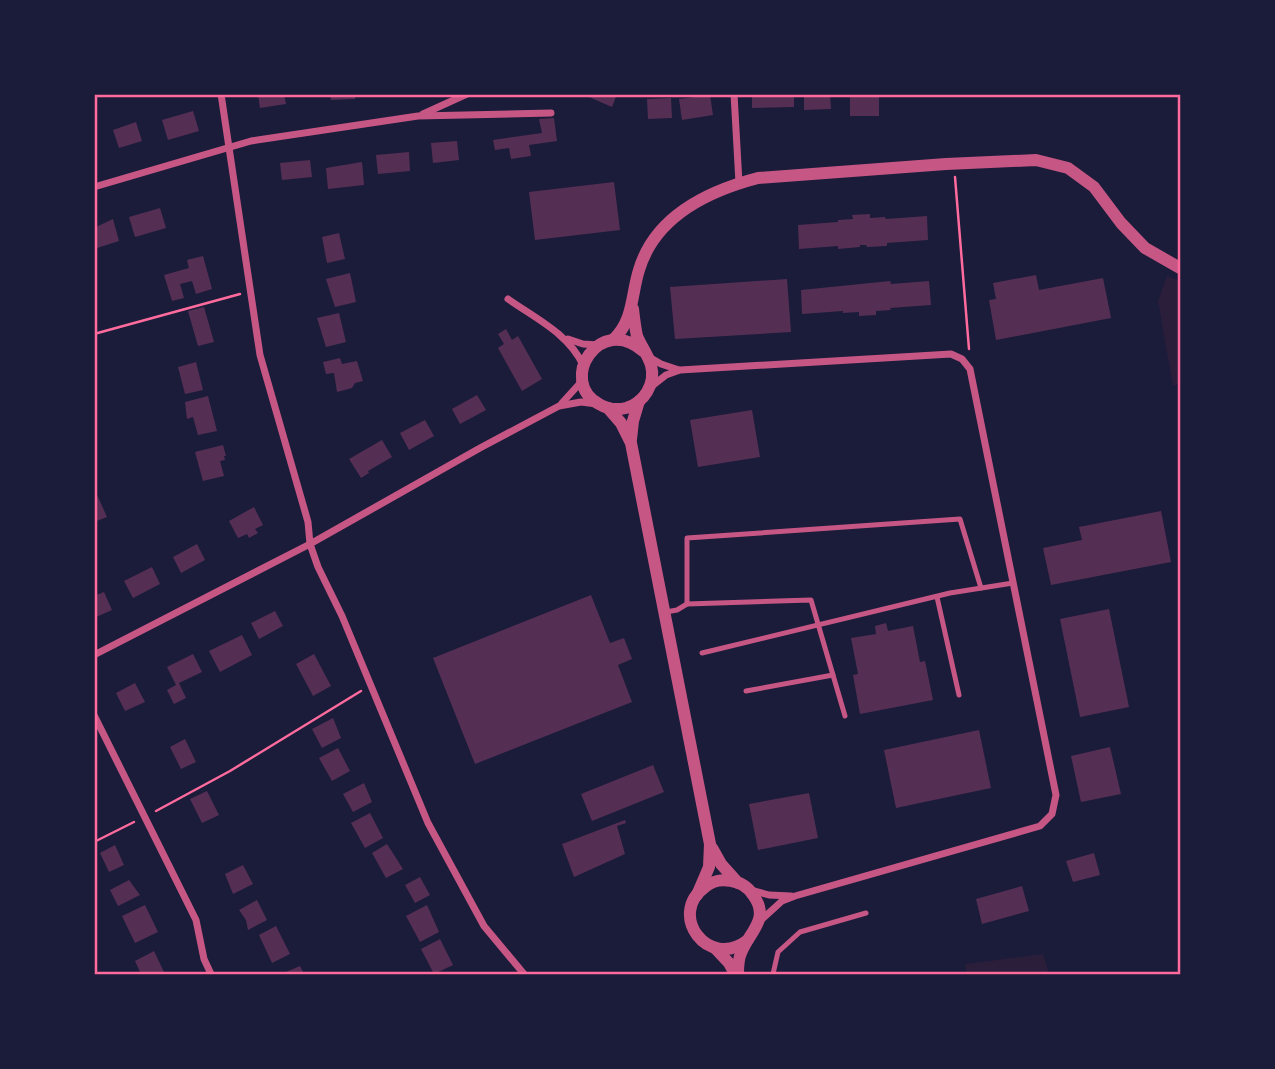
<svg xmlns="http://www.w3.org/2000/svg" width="1275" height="1069" font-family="'DM Sans',sans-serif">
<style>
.green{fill:#2a1e3b}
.building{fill:#542f53}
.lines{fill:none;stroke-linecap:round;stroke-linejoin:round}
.path{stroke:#ff6b9d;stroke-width:2.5}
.service{stroke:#c65784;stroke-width:5}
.minor{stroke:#c65784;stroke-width:7}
.tertiary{stroke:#c65784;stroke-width:12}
.neatline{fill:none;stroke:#ff6b9d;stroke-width:2.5}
</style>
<rect width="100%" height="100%" fill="#1b1b3a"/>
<g class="green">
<path d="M1167,276L1180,281V383L1173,386L1158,301Z"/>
<path d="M1043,954L1049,974H967L965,964Z"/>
</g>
<g class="building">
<path d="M258,94H284L286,104L260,108Z"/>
<path d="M330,94H355V99L331,100Z"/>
<path d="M582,94H617L612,107Z"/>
<path d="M752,94H794V107L752,108Z"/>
<path d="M804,94H830L831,109L804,110Z"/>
<path d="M710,95L713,115L682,120L679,99Z"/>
<rect x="850" y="95" width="29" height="21"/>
<path d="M671,98L672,118L648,119L647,99Z"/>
<path d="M193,111L199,131L168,140L162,120Z"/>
<path d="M554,118L557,141L529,145L531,156L511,159L509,148L495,150L493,140L542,133L539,119Z"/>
<path d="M136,122L142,141L119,148L113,130Z"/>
<path d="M457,141L459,160L433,163L431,143Z"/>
<path d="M409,152L410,171L378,174L376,155Z"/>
<path d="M310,160L312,177L282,180L280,163Z"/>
<path d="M362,162L364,185L328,189L326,168Z"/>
<path d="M614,182L620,230L535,240L529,192Z"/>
<path d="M160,208L166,228L135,237L129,217Z"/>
<path d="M870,214V218L885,217L886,219L927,216L928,240L887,243V246L867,247L866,245H860V247L838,249V246L799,249L798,225L838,222V220L853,219L852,215Z"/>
<path d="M113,219L119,241L94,249V228Z"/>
<path d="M339,233L345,259L327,263L322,237Z"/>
<path d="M203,256L212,289L196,294L192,281L180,284L184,298L172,301L164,275L189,268L187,260Z"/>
<path d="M350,273L356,302L335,307L326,279Z"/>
<path d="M1036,275L1039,290L1103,278L1111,318L996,340L989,300L996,299L993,283Z"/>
<path d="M787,279L791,332L675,339L670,287Z"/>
<path d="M890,281L891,284L929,281L931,305L890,308L891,310L876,311V315L859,316V312L843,313V311L802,314L801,290Z"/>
<path d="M204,307L214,342L198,346L188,311Z"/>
<path d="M339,313L346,342L326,347L317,318Z"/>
<path d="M506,329L512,340L518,336L542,379L522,391L498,348L504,344L498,334Z"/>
<path d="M340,358L342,364L357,361L363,381L355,383L352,388L337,392L334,373L326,374L323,362Z"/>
<path d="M196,362L203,390L185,394L178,367Z"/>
<path d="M477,395L486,410L460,424L452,409Z"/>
<path d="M208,396L217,431L198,435L193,417L187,419L185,402Z"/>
<path d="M752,410L760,457L698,467L690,420Z"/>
<path d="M425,420L434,436L409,450L400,433Z"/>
<path d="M382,440L392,457L368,471L369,473L361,478L349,459Z"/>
<path d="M223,445L226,456H224L225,460L220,461L224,476L203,481L195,452Z"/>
<path d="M94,488L107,517L94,522Z"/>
<path d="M254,507L263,525L255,529L258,533L249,538L247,534L238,538L229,521Z"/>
<path d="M1161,511L1171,562L1051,585L1043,548L1082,540L1079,527Z"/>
<path d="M197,544L205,560L181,573L173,557Z"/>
<path d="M152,567L160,584L133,598L124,581Z"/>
<path d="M104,592L112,610L94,618V596Z"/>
<path d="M591,595L610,643L624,638L632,659L618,665L632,702L475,764L433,658Z"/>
<path d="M1109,609L1129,707L1080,717L1060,619Z"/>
<path d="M275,611L283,626L259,639L251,623Z"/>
<path d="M886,623L888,631L913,626L920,662L925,661L933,700L860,714L853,675L858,674L851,638L876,634L875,626Z"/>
<path d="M242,635L252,655L220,672L209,651Z"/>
<path d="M193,654L202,672L179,683L186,698L174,704L167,690L176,685L167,667Z"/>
<path d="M314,654L331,686L313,696L296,664Z"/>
<path d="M135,683L145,702L125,711L116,693Z"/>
<path d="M333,718L341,738L322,748L312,729Z"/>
<path d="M979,730L991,788L896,808L884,750Z"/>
<path d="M185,739L196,762L181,769L170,747Z"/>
<path d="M1110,747L1121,794L1081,802L1071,756Z"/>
<path d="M338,748L350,771L332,781L319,758Z"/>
<path d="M653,765L664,792L592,821L581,794Z"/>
<path d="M364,783L372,802L353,812L343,794Z"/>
<path d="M207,791L219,815L202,823L190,799Z"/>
<path d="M809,793L818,838L758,850L749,804Z"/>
<path d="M370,813L383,838L365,848L351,823Z"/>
<path d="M625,820L626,823L617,826L625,854L574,877L562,844Z"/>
<path d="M387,844L403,869L386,878L372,853Z"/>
<path d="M115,845L124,865L109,872L100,853Z"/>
<path d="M1094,853L1100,875L1073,882L1066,861Z"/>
<path d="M243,865L253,884L233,894L225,874Z"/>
<path d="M420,877L430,895L415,903L405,885Z"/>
<path d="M129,880L140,895L118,906L110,890Z"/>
<path d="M1022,886L1029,911L982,924L976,899Z"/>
<path d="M257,900L267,920L248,930L246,920L239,910Z"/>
<path d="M145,905L158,932L135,943L122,916Z"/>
<path d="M427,905L439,932L420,942L406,916Z"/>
<path d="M276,926L290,954L272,963L259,935Z"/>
<path d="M440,939L453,965L434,974L421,949Z"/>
<path d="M154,951L164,972L159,974H141L135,961Z"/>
<path d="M300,966L304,974H281Z"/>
</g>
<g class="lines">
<g class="path">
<path d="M955,177L969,349"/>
<path d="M94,334L240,294"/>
<path d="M156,811L230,771L361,691"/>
<path d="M94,842L134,822"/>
</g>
<g class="service">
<path d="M937,597L959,695"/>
<path d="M666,612L677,610L687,604"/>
<path d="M702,653L950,593L1013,583"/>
<path d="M746,691L833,675"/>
<path d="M845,716L811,600L687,604V538L960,519L981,588"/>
<path d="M773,974L778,952L800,932L866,913"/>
</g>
<g class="minor">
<path d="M221,94L260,355L308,522L310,544L318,567L342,616L428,823L484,926L524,974"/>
<path d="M734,94L739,183"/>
<path d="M423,114L467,94"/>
<path d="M94,187L251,141L418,116L551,113"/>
<path d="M508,299C535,318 569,334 583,365"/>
<path d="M568,339L583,344L598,345"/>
<path d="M649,357L661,364L679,370"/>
<path d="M652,386L666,375L680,370L951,354L962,359L970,369L1056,795L1052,814L1040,826L795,896L782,901L760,921"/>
<path d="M562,403L582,381"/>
<path d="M94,655L310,544L480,448L559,406L581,402L597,404"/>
<path d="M94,715L196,920L204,959L211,974"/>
<path d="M751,890L769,895L791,896"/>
</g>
<g class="tertiary">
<path d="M633,309C634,318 635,327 637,336C641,346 648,355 651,365C656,384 644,403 626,408C617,410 607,409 599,404C557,381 600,313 643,351"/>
<path d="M614,339C634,319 631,295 639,270C655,216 708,191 758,178L946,164L1036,160L1068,168L1094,187L1121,223L1145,248L1180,268"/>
<path d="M608,408L621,423L631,443L710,844L709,867L697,895"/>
<path d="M631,439L633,421L639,401"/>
<path d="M712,848L721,864L738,883"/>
<path d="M715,948L729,963L735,974"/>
<path d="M738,974C738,967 738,960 741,953C749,932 771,919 753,895C748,887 740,882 731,881C722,879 712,881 705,887C667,914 708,971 748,940"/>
</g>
</g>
<rect width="1275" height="1069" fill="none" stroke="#1b1b3a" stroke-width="192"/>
<rect x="96" y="96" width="1083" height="877" class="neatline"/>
</svg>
